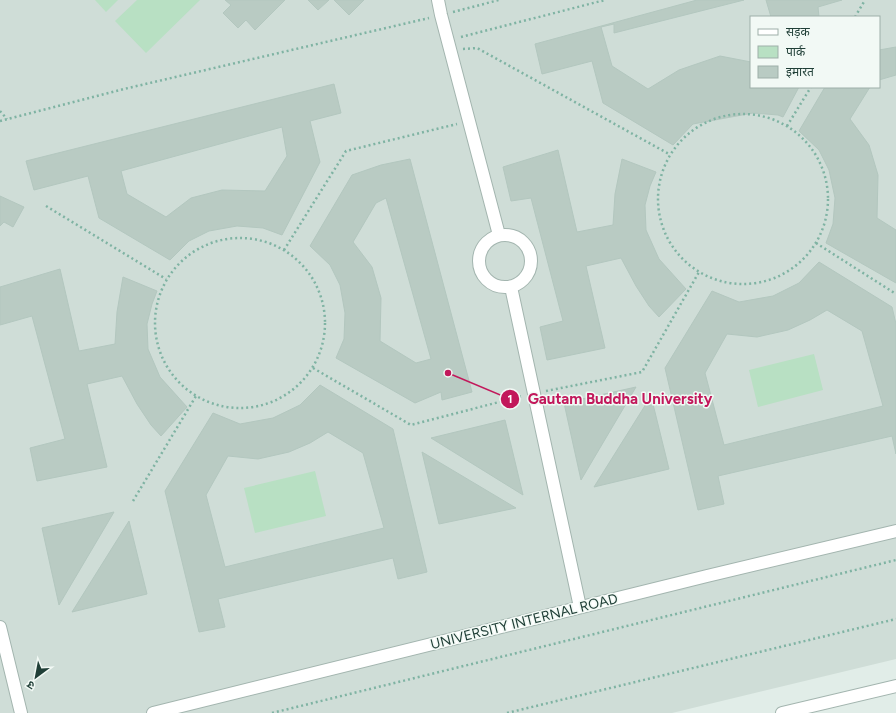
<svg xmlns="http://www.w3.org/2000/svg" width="896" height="713" font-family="Figtree,'Noto Sans Devanagari',sans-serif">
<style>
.built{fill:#cfddd7;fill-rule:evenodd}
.green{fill:#b8e0c3}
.building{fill:#b9cbc3;stroke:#b3c7bf;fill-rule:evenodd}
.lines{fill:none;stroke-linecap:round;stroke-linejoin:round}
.minor-casing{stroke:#a3b5af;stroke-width:14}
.path{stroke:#7fb3a3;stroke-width:2.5;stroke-dasharray:2 3;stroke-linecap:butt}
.minor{stroke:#fff;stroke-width:12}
.labels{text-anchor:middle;stroke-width:3;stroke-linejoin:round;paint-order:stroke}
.street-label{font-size:14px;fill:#203f37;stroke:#f2f9f5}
.leader{fill:none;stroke:#c2185b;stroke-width:1.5}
.callout-dot{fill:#c2185b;stroke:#f2f9f5;stroke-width:1.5}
.mark-label{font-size:12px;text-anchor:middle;font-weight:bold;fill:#fff}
.callout-label{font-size:15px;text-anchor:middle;font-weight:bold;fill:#c2185b;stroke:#f2f9f5;stroke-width:3;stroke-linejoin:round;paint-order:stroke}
</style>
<rect width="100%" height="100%" fill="#e1ede8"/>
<path class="built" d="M0,0H896V659L672,713H0ZM751,17H879V87H751Z"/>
<g class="green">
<path d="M95,0H118L106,12Z"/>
<path d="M137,0H200L146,53L115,21Z"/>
<path d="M814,354L823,390L758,407L749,370Z"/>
<path d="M315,471L326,516L255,533L244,488Z"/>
</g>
<g class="building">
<path d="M225,0H285L255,30L246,20L238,28L223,13L231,5Z"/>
<path d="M308,0H329L318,10Z"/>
<path d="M334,0H364L349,15Z"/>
<path d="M697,0H744L614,33V24L601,27L612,66L648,89L679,70L720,56L751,62V87H799L783,117L778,115L753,113L693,124L673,145L603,103L592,61L542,74L535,44Z"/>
<path d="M766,0H842L818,7L819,17H771Z"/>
<path d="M896,47V75L879,80V50Z"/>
<path d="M334,84L341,113L310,121L320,162L282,235L263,228L237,226L209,231L189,241L170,260L99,218L88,176L34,190L26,161ZM282,127L287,156L265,191L222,190L191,198L166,217L127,194L121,171Z"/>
<path d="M825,87H870L850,119L869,145L878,175L877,218L896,230V283L826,243L833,224L835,198L829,170L819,150L799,131Z"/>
<path d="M558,150L577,232L613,225L615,194L622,159L656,172L650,186L645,205L646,230L659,259L686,289L659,317L649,306L636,286L621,258L586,266L605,348L547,360L540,327L563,321L531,198L511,201L503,167Z"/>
<path d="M410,159L472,392L442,400L441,392L415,403L336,358L344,339L345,313L340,285L330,265L310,246L352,175L381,165ZM386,198L431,359L416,363L380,341L381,298L372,267L353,242L376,203Z"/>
<path d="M0,196L24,207L13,227L4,222L0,226Z"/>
<path d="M819,262L892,307L896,324V454L892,436L718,476L724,504L698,510L665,368L712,291L739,302L773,296L799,283ZM827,310L862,331L883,406L724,445L705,373L727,334L757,337L788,330L810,320Z"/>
<path d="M60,269L79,351L115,344L117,312L123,277L157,291L152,304L147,324L148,349L160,377L187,407L161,436L151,425L137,404L122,376L87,384L107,467L37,481L30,448L65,439L32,316L0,325V287Z"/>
<path d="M320,385L393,429L427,572L398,579L393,558L218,599L225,627L199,632L165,491L213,413L240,424L273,418L300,405ZM328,432L363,453L384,528L225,567L206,495L228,456L258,459L289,452L310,443Z"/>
<path d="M636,387L581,480L564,403Z"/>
<path d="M651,396L669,469L594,487Z"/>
<path d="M505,420L523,495L431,438Z"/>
<path d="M422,452L516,508L439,524Z"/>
<path d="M114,512L59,605L42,528Z"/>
<path d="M129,521L147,594L72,612Z"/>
</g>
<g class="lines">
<defs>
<g id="minor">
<path d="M438,0L441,15L499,235"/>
<circle cx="505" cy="261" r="26"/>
<path d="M511,287L580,607"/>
<path d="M0,627L21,713"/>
<path d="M153,713L707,576L896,531"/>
<path d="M782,713L896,686"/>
</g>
</defs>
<use href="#minor" class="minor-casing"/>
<g class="path">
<path d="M453,12L499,0"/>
<path d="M855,17L865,0"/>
<path d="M461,37L605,0"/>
<path d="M463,49L477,48L669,154"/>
<path d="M0,111L7,119"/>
<circle cx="743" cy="199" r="85"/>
<path d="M0,121L124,89L429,18"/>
<path d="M787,126L811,87"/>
<path d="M46,206L166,279"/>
<circle cx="240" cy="323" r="85"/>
<path d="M816,243L896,294"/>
<path d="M284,250L346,151L457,124"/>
<path d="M313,368L411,425L522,396"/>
<path d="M546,391L642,372L699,272"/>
<path d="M133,501L196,396"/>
<path d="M272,713L896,560"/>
<path d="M507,713L896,619"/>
</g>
<use href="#minor" class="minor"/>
</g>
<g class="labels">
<g class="street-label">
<text transform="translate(524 621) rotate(-14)" y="5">UNIVERSITY INTERNAL ROAD</text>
</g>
</g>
<path class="leader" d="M448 373L510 399"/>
<g class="callout-dot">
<circle cx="448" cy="373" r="4"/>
<circle cx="510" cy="399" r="10"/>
</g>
<g class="mark-label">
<text x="510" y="403">1</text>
</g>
<g class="callout-label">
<text x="620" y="404">Gautam Buddha University</text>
</g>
<rect x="750" y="16" width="130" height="72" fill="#f2f9f5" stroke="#9eafa9"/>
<rect x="758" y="29" width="20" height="6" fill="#ffffff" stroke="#9eafa9"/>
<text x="786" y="36" font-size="12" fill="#203f37">सड़क</text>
<rect x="758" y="46" width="20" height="12" fill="#b8e0c3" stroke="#9eafa9"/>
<text x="786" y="56" font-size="12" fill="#203f37">पार्क</text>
<rect x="758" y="66" width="20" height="12" fill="#b9cbc3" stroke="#9eafa9"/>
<text x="786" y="76" font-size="12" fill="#203f37">इमारत</text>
<g transform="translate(36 677) rotate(212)" stroke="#f2f9f5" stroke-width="3" paint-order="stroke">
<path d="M0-3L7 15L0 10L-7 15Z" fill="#203f37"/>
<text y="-6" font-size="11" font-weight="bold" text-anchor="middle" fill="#203f37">उ</text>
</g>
</svg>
